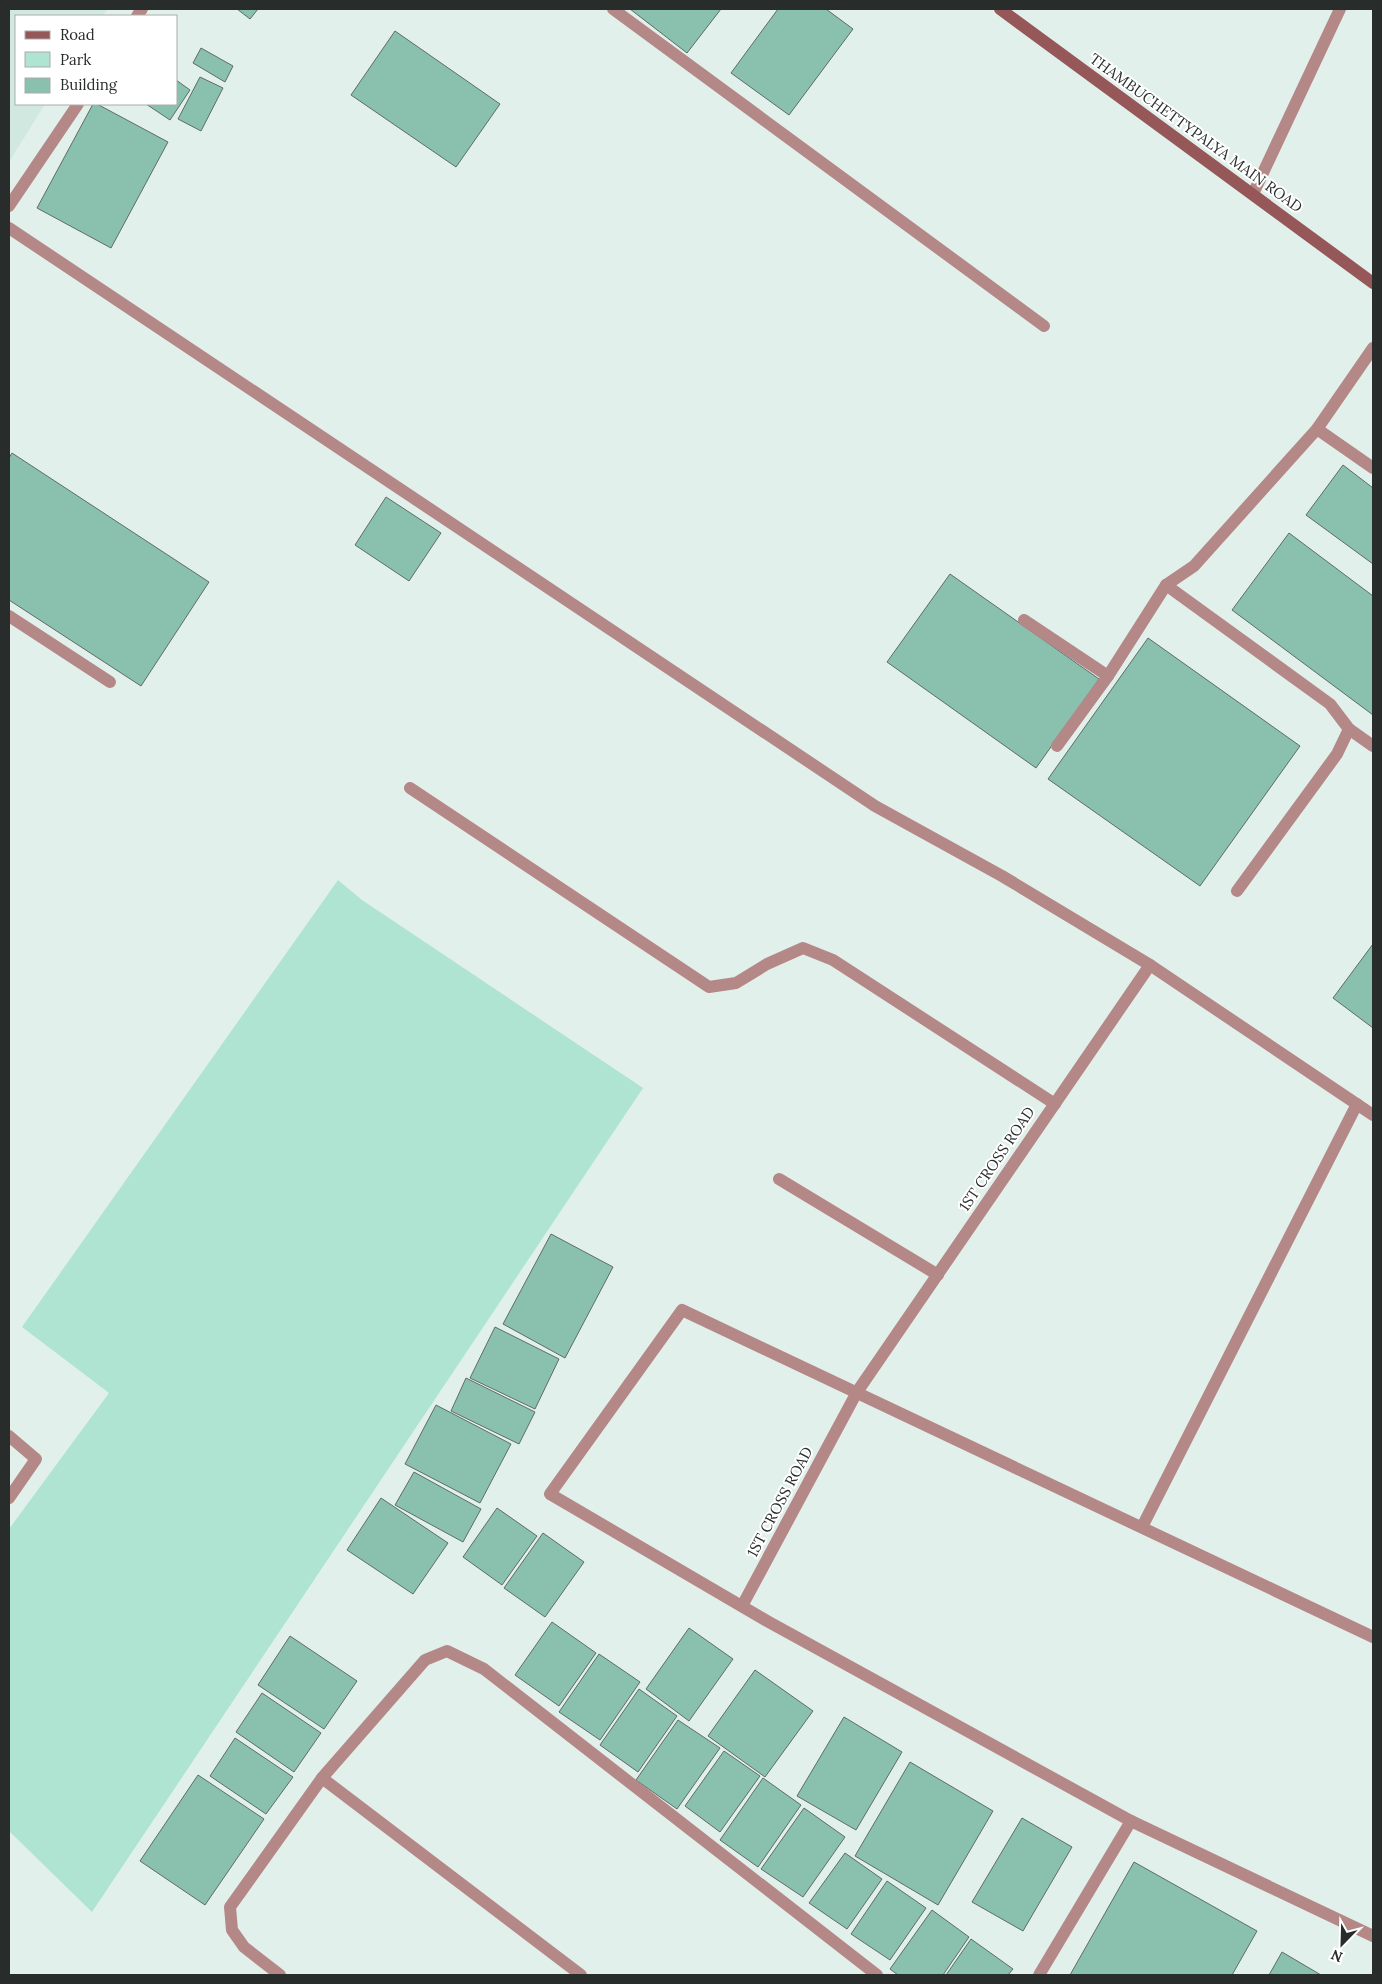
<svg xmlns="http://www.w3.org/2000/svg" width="1382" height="1984" font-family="Lora,serif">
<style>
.built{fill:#d1e8e0}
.green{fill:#afe4d2}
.building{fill:#89c0ae;stroke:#5f6c67}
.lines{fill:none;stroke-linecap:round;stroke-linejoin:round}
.service{stroke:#b58888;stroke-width:12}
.minor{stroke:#b58888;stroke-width:12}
.secondary{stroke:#965758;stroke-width:12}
.labels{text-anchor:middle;stroke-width:4;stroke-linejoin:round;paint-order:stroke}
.street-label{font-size:15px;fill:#282d2b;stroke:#fff}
</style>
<rect width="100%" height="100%" fill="#e2f0eb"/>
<path class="built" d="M9,9H108L102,16H16V104H45L9,162Z"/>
<path class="green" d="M338,880L362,900L643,1088L92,1912L9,1831V1529L109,1393L22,1327Z"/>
<g class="building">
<path d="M237,9H258L250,19Z"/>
<path d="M630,9H721L687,53Z"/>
<path d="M778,9H826L853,29L789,115L731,73Z"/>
<path d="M395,31L500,104L456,167L351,95Z"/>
<path d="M201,48L233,66L225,82L193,63Z"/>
<path d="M200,77L223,88L201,131L178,119Z"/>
<path d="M176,80L190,90L170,120L146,104H176Z"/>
<path d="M93,104H97L168,142L111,248L37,208Z"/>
<path d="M12,453L209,582L141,686L9,600V458Z"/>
<path d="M1343,465L1373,488V564L1306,515Z"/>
<path d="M386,497L441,533L409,581L355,545Z"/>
<path d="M1289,533L1373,596V715L1232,610Z"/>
<path d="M950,574L1099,679L1036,768L887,662Z"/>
<path d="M1148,638L1300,746L1200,886L1048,779Z"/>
<path d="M1373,944V1028L1333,998Z"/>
<path d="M551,1234L613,1267L565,1358L503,1324Z"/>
<path d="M495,1327L559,1359L535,1409L470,1378Z"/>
<path d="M466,1378L535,1412L519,1444L451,1411Z"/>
<path d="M436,1405L511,1444L480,1503L405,1464Z"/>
<path d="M414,1472L481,1509L463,1542L395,1505Z"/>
<path d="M381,1498L448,1543L413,1594L347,1550Z"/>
<path d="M497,1508L537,1536L502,1585L463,1557Z"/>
<path d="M543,1533L584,1562L545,1617L504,1588Z"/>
<path d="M552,1622L596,1653L559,1706L515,1675Z"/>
<path d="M689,1628L733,1659L689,1721L646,1689Z"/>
<path d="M290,1636L357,1681L324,1729L258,1685Z"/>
<path d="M599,1654L640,1682L600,1740L559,1712Z"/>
<path d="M755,1670L813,1711L765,1777L708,1736Z"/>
<path d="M639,1689L677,1716L638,1772L600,1745Z"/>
<path d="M262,1693L321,1733L294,1772L236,1732Z"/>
<path d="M844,1717L902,1752L856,1830L797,1796Z"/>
<path d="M678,1720L720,1748L677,1809L636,1780Z"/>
<path d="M235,1738L293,1777L266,1814L210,1776Z"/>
<path d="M724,1751L760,1776L720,1832L685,1806Z"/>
<path d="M910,1762L993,1811L938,1905L855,1856Z"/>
<path d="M198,1775L264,1819L205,1905L140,1861Z"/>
<path d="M763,1778L801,1805L758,1867L720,1840Z"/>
<path d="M804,1808L845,1837L803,1897L761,1869Z"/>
<path d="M1022,1818L1072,1847L1023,1931L972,1902Z"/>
<path d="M845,1853L882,1879L847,1929L809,1903Z"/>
<path d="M1134,1862L1257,1931L1232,1975H1070Z"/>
<path d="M887,1881L926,1908L890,1960L851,1934Z"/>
<path d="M932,1910L969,1937L943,1975H898L890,1969Z"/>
<path d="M971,1939L1013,1969L1008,1975H946Z"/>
<path d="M1282,1952L1321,1975H1269Z"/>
</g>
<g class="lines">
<g class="service">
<path d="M9,228L875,806L1002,876L1150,965"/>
<path d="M1317,429L1373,468"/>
<path d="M9,616L110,682"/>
<path d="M9,1436L36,1459L9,1498"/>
</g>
<g class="minor">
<path d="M613,9L1044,326"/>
<path d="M137,16L142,9"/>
<path d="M1253,194L1340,9"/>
<path d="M9,206L78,104"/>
<path d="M1166,585L1330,704L1349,729L1373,746"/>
<path d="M1024,620L1108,676"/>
<path d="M1057,746L1108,676L1166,585L1194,566L1317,429L1373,348"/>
<path d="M410,788L709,987L736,983L767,964L803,948L833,960L1055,1104"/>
<path d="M1237,891L1337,754L1349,729"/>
<path d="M779,1179L938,1275"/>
<path d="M1142,1527L1357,1104"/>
<path d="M742,1606L857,1392L1150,965L1373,1115"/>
<path d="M1373,1637L682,1310L550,1494L767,1621L1131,1821L1373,1936"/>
<path d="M322,1778L581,1975"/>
<path d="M280,1975L244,1947L232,1930L230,1907L322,1778L425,1660L447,1651L484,1669L877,1975"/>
<path d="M1039,1975L1131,1821"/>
</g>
<path class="secondary" d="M1000,9L1373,283"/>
</g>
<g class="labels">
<g class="street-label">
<text transform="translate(1196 133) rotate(36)" y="5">THAMBUCHETTYPALYA MAIN ROAD</text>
<text transform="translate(997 1159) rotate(-56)" y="5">1ST CROSS ROAD</text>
<text transform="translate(780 1502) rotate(-62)" y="5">1ST CROSS ROAD</text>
</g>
</g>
<rect width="1382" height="1984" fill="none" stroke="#282d2b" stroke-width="20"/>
<rect x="15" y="15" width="162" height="90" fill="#ffffff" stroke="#a9abaa"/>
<rect x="25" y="31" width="25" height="8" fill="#965758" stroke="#a9abaa"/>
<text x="60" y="40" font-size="15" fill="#282d2b">Road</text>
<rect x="25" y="52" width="25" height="15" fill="#afe4d2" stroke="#a9abaa"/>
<text x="60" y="65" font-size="15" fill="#282d2b">Park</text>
<rect x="25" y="78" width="25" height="15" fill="#89c0ae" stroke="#a9abaa"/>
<text x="60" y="90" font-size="15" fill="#282d2b">Building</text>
<g transform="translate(1342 1944) rotate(203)" stroke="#ffffff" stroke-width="4" paint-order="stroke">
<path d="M0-4L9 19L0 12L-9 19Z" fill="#282d2b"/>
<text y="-8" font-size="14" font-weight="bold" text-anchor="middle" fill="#282d2b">N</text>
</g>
</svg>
